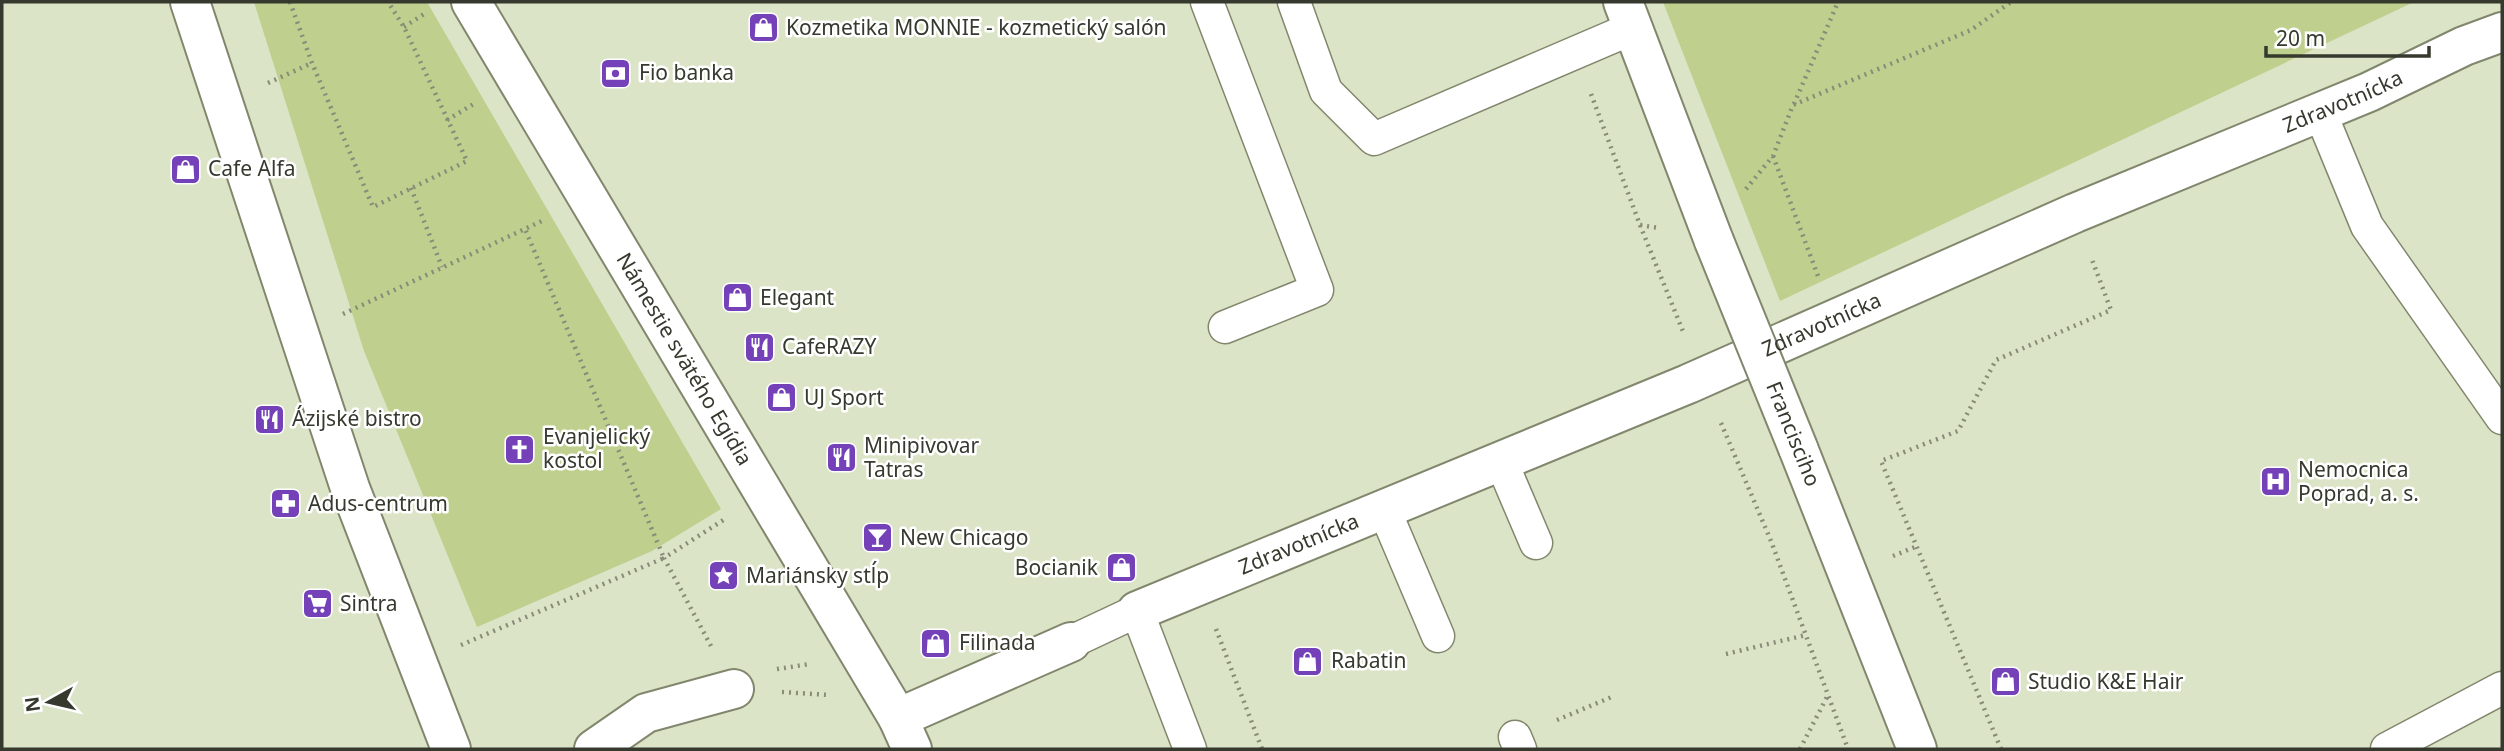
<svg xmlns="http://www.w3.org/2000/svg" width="2504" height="751" font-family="'Noto Sans',sans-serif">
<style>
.green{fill:#bfcf8e}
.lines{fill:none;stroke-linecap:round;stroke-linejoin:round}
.service-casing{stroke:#81876d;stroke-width:35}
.pedestrian-casing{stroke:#81876d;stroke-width:42}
.minor-casing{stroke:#81876d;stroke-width:42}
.path{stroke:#878c79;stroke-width:4.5;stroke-dasharray:2 5;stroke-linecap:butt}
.service{stroke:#fff;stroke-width:32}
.pedestrian{stroke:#fff;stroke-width:38}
.minor{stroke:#fff;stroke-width:38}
.minor-bridge-casing{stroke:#81876d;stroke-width:42;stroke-linecap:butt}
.minor-bridge{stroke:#fff;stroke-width:38}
.labels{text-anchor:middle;stroke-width:5;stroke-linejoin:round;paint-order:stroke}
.poi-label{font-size:21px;fill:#36392e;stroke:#fff;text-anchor:start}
.street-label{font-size:21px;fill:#36392e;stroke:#fff}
</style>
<rect width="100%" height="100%" fill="#dce4c7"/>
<g class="green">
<path d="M254,2H427L721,509L652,551L477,627L364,351Z"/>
<path d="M1663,2H2414L1780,301Z"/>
</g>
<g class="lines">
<defs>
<g id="service">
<path d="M1207,2L1317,290L1225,327"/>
<path d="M1294,2L1326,91L1374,139L1633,28"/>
<path d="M2320,112L2367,226L2502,418"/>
<path d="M1501,461L1536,543"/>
<path d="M1384,509L1438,636"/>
<path d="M1071,642L1137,611L1190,749"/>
<path d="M1515,737L1520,749"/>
<path d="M2387,749L2502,688"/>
</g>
<g id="pedestrian">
<path d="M190,2L350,488L451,749"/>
<path id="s1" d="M471,2L898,718L912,749"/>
<path d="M898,718L1071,642"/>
<path d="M594,749L646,713L734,689"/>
</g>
<g id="minor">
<path d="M1623,2L1714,241"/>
<path d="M1798,448L1917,749"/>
<path id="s2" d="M1137,611L1688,384L2075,213L2369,92L2464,46L2502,32"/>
</g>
</defs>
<use href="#service" class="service-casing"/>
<use href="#pedestrian" class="pedestrian-casing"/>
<use href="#minor" class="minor-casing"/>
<g class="path">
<path d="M290,2L312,63L373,207L467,161L404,27L388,2"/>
<path d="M404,27L427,12"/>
<path d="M268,83L312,63"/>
<path d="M1591,94L1640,225L1659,228"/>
<path d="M1794,104L1838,2"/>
<path d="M447,120L477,102"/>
<path d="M1773,156L1818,276"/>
<path d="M411,188L442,267"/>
<path d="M1746,189L1773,156L1793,105L1971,30L2011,2"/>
<path d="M1640,225L1684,334"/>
<path d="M343,314L544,220"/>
<path d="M1721,423L1771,541L1848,749"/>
<path d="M1893,556L1915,547"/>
<path d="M1216,629L1262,749"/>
<path d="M461,645L664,558L525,229"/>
<path d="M711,646L664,558L725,519"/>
<path d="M1726,654L1806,635"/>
<path d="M777,669L810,664"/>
<path d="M782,692L829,695"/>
<path d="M1557,720L1614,696"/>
<path d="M1800,749L1828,695"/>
<path d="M2001,749L1881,461L1958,431L1996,360L2111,310L2091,257"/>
</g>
<use href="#service" class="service"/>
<use href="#pedestrian" class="pedestrian"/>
<use href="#minor" class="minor"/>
<defs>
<path id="minor-bridge" d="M1714,241L1798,448"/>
</defs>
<use href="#minor-bridge" class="minor-bridge-casing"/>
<use href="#minor-bridge" class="minor-bridge"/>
</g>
<defs>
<symbol id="shop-square" viewBox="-11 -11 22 22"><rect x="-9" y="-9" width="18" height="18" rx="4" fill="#7441b8" stroke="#fff"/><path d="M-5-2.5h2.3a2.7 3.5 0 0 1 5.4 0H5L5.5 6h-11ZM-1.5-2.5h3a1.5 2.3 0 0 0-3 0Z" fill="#fff"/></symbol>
<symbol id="bank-square" viewBox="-11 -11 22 22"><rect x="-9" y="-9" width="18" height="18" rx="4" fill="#7441b8" stroke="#fff"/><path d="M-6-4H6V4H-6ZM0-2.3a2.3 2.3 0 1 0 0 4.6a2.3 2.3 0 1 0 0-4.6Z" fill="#fff"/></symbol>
<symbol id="restaurant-square" viewBox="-11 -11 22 22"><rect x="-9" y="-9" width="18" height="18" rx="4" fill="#7441b8" stroke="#fff"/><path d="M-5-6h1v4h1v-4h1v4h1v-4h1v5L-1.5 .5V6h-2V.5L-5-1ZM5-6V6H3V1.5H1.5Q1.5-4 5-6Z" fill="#fff"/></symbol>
<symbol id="church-square" viewBox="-11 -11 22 22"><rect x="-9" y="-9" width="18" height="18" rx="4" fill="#7441b8" stroke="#fff"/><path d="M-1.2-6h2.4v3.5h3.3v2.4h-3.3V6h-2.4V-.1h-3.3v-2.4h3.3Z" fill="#fff"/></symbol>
<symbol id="hospital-square" viewBox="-11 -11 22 22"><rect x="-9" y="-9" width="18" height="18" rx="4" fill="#7441b8" stroke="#fff"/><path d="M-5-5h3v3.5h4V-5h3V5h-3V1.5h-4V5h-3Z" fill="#fff"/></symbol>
<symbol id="pharmacy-square" viewBox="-11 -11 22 22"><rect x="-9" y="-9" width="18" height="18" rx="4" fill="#7441b8" stroke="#fff"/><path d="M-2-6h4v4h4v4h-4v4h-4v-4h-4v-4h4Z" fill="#fff"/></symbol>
<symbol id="bar-square" viewBox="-11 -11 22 22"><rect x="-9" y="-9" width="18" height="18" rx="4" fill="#7441b8" stroke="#fff"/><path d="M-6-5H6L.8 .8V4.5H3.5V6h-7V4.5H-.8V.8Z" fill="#fff"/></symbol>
<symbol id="sight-square" viewBox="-11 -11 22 22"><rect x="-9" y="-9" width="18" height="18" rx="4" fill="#7441b8" stroke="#fff"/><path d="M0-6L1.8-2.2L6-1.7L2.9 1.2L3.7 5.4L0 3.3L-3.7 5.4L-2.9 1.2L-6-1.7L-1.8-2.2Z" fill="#fff"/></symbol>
<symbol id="supermarket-square" viewBox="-11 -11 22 22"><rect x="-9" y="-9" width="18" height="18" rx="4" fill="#7441b8" stroke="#fff"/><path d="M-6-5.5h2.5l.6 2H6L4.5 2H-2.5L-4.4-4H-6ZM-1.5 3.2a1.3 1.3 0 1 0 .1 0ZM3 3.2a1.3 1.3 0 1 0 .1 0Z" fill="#fff"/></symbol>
</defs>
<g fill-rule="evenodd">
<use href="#shop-square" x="746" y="10" width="35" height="35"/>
<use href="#bank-square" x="598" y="56" width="35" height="35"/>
<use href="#shop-square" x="168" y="152" width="35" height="35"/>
<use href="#shop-square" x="720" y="280" width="35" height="35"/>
<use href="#restaurant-square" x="742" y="330" width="35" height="35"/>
<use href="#shop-square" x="764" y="380" width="35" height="35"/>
<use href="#restaurant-square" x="252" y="402" width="35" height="35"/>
<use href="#church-square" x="502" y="432" width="35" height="35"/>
<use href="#restaurant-square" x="824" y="440" width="35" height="35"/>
<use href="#hospital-square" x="2258" y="464" width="35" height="35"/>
<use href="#pharmacy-square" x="268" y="486" width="35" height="35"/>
<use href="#bar-square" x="860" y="520" width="35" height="35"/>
<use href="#shop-square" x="1104" y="550" width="35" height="35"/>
<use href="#sight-square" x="706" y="558" width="35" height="35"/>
<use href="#supermarket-square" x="300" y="586" width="35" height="35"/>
<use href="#shop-square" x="918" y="626" width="35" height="35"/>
<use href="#shop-square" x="1290" y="644" width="35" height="35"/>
<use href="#shop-square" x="1988" y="664" width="35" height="35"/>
</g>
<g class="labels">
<g class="poi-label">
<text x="786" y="35">Kozmetika MONNIE - kozmetický salón</text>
<text x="639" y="80">Fio banka</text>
<text x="208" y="176">Cafe Alfa</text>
<text x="760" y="305">Elegant</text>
<text x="782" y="354">CafeRAZY</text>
<text x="804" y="405">UJ Sport</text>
<text x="292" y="426">Ázijské bistro</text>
<text x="543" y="444">Evanjelický<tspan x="543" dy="24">kostol</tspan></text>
<text x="864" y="453">Minipivovar<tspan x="864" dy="24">Tatras</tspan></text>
<text x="2298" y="477">Nemocnica<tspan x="2298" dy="24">Poprad, a. s.</tspan></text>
<text x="308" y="511">Adus-centrum</text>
<text x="900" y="545">New Chicago</text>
<text x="1098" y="575" text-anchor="end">Bocianik</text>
<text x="746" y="583">Mariánsky stĺp</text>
<text x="340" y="611">Sintra</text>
<text x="959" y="650">Filinada</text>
<text x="1331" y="668">Rabatin</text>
<text x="2028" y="689">Studio K&amp;E Hair</text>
</g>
<g class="street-label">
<text dy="7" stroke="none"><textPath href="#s2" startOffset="1309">Zdravotnícka</textPath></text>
<text dy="7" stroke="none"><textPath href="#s2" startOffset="742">Zdravotnícka</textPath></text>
<text dy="7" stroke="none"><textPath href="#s1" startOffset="416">Námestie svätého Egídia</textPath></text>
<text transform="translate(1793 434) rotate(68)" y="7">Francisciho</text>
<text dy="7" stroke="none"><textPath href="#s2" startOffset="175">Zdravotnícka</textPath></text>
</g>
</g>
<rect width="2504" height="751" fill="none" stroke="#36392e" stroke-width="7"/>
<g transform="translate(49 702) rotate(262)" stroke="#ffffff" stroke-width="5" paint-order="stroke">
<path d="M0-5L12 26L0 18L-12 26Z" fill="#36392e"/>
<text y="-10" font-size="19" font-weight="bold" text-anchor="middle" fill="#36392e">N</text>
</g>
<path d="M2266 46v10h163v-10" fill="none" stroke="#36392e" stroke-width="3.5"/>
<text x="2276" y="46" font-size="21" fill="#36392e" stroke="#ffffff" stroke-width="5" paint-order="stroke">20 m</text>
</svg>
